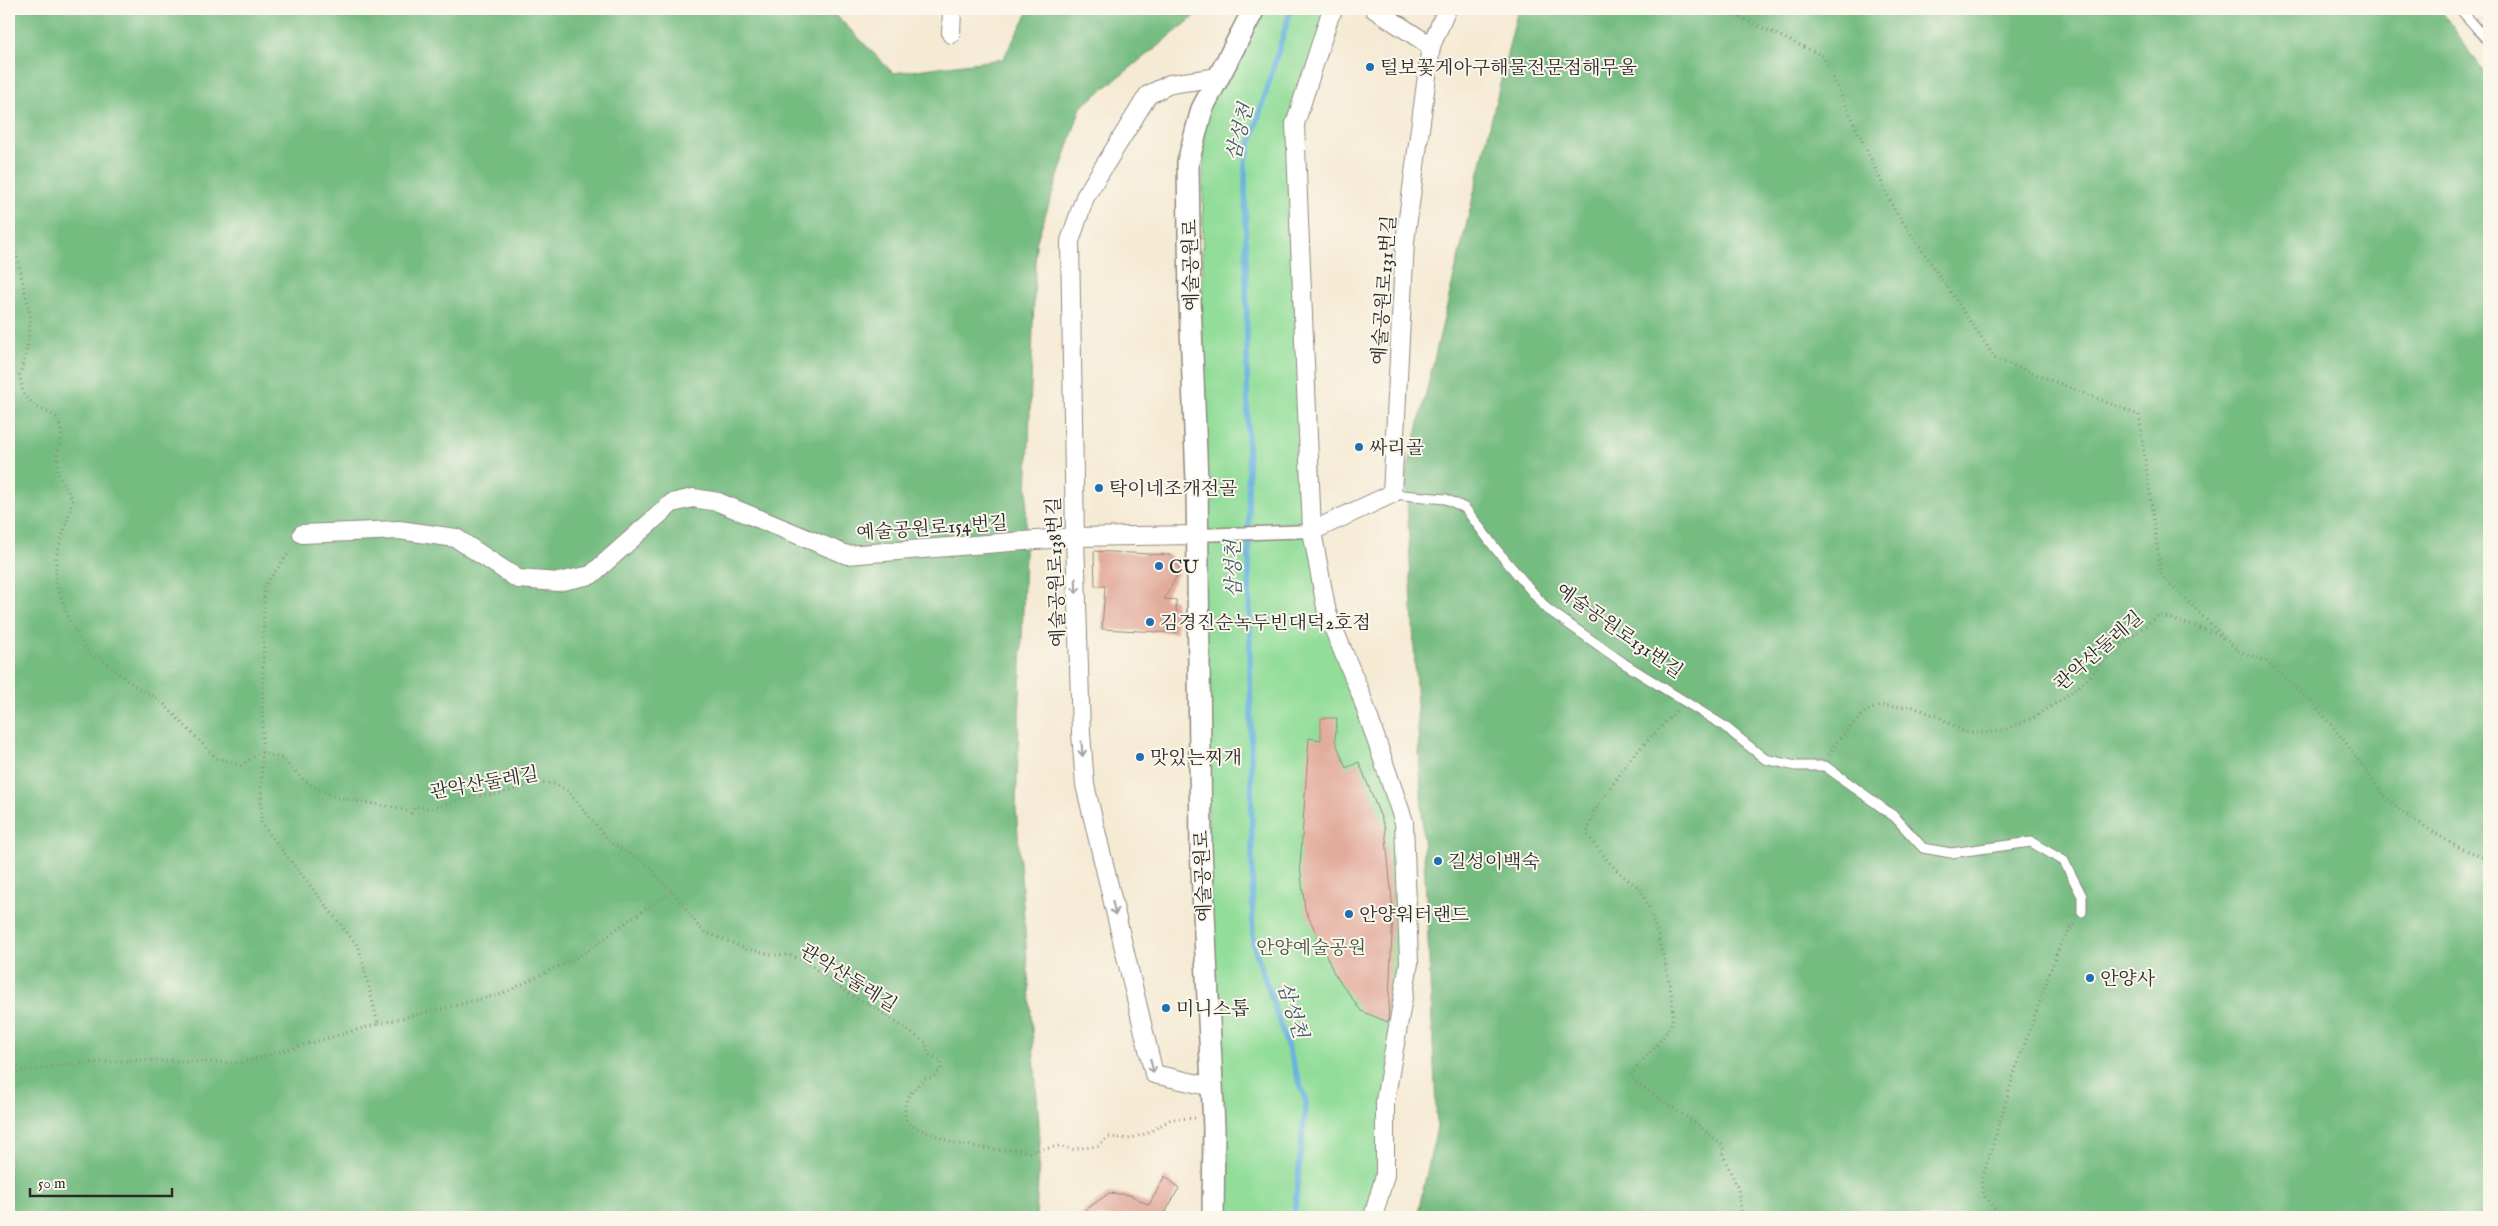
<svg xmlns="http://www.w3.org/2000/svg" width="2498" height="1226" font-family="'IM FELL English','Noto Serif KR',serif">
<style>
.green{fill:#92dd99;stroke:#5e8462}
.forest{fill:#75bc81;stroke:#507456}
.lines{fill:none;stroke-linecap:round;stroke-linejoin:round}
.stream{stroke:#67b2e0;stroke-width:5.5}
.building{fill:#e2ac9c}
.service-casing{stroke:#908a80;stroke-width:11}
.pedestrian-casing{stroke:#908a80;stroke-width:15}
.minor-casing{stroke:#908a80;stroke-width:20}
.tertiary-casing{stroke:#908a80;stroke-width:24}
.path{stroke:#908a80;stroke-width:3;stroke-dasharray:1 4;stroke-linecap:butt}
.service{stroke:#fff;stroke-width:9}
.pedestrian{stroke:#fff;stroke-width:12}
.minor{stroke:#fff;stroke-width:18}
.tertiary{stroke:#fff;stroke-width:21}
.oneway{stroke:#a0a0a0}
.poi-dot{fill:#1f6fb2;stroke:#fbf7ec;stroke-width:2}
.labels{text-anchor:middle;stroke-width:4;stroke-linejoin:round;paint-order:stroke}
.poi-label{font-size:19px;fill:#2b2b2b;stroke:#fbf7ec;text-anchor:start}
.street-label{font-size:19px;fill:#2b2b2b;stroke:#fbf7ec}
.park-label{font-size:19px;fill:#455846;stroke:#fbf7ec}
.water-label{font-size:20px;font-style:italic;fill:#405a6a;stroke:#fbf7ec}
</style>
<rect width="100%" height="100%" fill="#fbf7ec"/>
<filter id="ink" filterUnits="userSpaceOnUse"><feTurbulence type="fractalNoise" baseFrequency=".02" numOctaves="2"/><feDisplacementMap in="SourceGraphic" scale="10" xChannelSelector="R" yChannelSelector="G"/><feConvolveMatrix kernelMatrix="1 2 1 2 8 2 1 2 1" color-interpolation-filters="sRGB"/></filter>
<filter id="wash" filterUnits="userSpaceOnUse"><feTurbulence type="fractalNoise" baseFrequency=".0096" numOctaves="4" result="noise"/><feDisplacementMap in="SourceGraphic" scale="20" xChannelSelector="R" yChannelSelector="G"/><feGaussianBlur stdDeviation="1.12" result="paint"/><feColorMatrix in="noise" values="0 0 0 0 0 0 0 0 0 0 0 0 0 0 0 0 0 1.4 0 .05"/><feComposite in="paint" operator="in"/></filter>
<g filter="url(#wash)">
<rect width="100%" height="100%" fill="#f5ead4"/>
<path class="green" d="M1256,9H1337L1297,125L1313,531L1362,693L1406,823L1411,964L1375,1217H1220L1199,536L1204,110Z"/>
<g class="forest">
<path d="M9,9H830L893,73L1003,59L1030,9H1197L1194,17L1081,107L1036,243L1016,807L1040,1139L1036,1217H9Z"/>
<path d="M1518,9H2440L2489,79V1217H1417L1437,1127L1406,477Z"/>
</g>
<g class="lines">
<path class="stream" d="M1291,9L1245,162L1253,943L1306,1102L1294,1217"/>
</g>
<g id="blocks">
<g class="building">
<path d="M1094,551L1170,555L1180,570L1164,599L1176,600L1177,633L1102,629L1105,586H1095Z"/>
<path d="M1321,718H1337L1335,740L1346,768L1359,762L1385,828L1393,911L1388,1022L1361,1011L1334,973L1305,909L1300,866L1309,738L1321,740Z"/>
<path d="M1165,1176L1179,1188L1165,1213L1172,1217H1076L1109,1193L1130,1195L1149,1205Z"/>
</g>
</g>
</g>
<g filter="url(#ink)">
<use href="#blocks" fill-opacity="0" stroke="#908a80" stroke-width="1"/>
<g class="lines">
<defs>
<g id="service">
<path d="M2460,9L2489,42"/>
<path d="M1392,494L1446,499L1465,508L1495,548L1546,608L1625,664L1724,726L1765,759L1796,766H1825L1895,817L1923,848L1951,853L2031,842L2064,861L2082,896V912"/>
</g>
<path id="pedestrian" d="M1197,535L1312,531"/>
<g id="minor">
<path d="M1334,9L1330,15L1295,124L1312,531L1327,613L1360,692L1404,822L1409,963L1385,1101V1175L1373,1217"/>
<path d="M1374,9L1431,46"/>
<path d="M951,34L952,9"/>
<path d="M1312,531L1392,494L1405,241L1431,46L1447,9"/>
<path d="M302,534L399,530L456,538L518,579L558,582L591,575L672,503L693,498L718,502L847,555L1075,537L1197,535"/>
<path d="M1212,1087L1154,1074L1085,785L1081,733L1075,537L1070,241L1085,197L1148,95L1170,84L1219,77"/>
</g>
<path id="tertiary" d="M1213,1217L1214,1128L1201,848L1197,481L1190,302L1188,162L1202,109L1254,9"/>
</defs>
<use href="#service" class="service-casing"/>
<use href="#pedestrian" class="pedestrian-casing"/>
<use href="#minor" class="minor-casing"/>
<use href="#tertiary" class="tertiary-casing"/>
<g class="path">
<path d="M1722,9L1823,56L1894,209L1995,358L2139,415L2161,575L2238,651"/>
<path d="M9,223L31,318L27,349L20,375L23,394L37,407L58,418L62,437L57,456L58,474L73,500L56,557V582L69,620L89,654L104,661L133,685L159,699L216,758L241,765L261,752L282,759L304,780L320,790L339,798L399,808L411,813L416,806L430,809L473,796L497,794L540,783L555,784L568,791L610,842L650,866L661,881L673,891L699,927L705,932L747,949L773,955H789L803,960L852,996L871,1005L926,1043L928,1054L941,1061V1069L932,1078H924C910,1094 899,1102 908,1124L953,1143L1005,1151L1016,1149L1029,1152L1059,1146L1073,1149L1098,1146L1108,1137L1128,1139L1148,1133L1171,1119L1195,1118"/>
<path d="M2238,651L2266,661L2312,702L2347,744L2381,792L2402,812L2454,845L2489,860"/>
<path d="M1676,711L1630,759L1594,812L1587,834C1597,848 1608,862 1621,874C1627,880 1637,885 1641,891C1653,909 1680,1007 1671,1024C1662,1043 1644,1057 1631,1074L1635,1082L1698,1125L1723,1146L1724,1157L1738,1189L1742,1217"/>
<path d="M1829,755L1837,741L1865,712L1880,706L1913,707L1939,717L1964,732L1986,733L2006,729L2031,719L2061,700L2089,678L2110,654L2159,615L2216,633L2225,641"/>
<path d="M378,1024L502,994L587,952L623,924L673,891"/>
<path d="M9,1079L20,1071L73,1064L139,1060L240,1063L378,1024L359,948L261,823L264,587L293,547"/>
<path d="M2001,1217L1984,1195L1982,1180L2014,1074L2059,947L2075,923"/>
</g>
<use href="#service" class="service"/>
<use href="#pedestrian" class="pedestrian"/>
<use href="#minor" class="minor"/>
<use href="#tertiary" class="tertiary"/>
</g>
<defs><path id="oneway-shaft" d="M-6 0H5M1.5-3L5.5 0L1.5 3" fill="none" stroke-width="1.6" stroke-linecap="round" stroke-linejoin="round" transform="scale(1.25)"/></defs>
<g class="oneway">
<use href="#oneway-shaft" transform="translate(1076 586) rotate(88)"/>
<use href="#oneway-shaft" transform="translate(1082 749) rotate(85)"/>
<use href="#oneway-shaft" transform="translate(1114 908) rotate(77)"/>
<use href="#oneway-shaft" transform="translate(1152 1066) rotate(77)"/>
</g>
</g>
<g class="poi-dot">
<circle cx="1370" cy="67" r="5"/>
<circle cx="1359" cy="447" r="5"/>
<circle cx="1099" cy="488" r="5"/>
<circle cx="1159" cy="566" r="5"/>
<circle cx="1150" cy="622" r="5"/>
<circle cx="1140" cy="757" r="5"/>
<circle cx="1438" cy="861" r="5"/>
<circle cx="1349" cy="914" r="5"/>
<circle cx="2090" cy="978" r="5"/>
<circle cx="1166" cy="1008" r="5"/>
</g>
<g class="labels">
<g class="poi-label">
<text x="1380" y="74">털보꽃게아구해물전문점해무울</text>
<text x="1369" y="454">싸리골</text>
<text x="1109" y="495">탁이네조개전골</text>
<text x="1169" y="573">CU</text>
<text x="1160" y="629">김경진순녹두빈대덕2호점</text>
<text x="1150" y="764">맛있는찌개</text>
<text x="1448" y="868">길성이백숙</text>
<text x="1359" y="921">안양워터랜드</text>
<text x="2100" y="985">안양사</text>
<text x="1176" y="1015">미니스톱</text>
</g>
<g class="street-label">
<text transform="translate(1190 265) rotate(-91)" y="7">예술공원로</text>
<text transform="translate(1383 290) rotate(-86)" y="7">예술공원로131번길</text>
<text transform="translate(932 527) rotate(-4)" y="7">예술공원로154번길</text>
<text transform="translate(1055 572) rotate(-92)" y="7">예술공원로138번길</text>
<text transform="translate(1620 630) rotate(35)" y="7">예술공원로131번길</text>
<text transform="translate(2098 650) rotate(-41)" y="7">관악산둘레길</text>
<text transform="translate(484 782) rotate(-10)" y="7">관악산둘레길</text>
<text transform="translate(1202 876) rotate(-92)" y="7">예술공원로</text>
<text transform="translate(849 977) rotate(32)" y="7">관악산둘레길</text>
</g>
<g class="park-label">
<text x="1311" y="954">안양예술공원</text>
</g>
<g class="water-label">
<text transform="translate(1239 132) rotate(-76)" y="7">삼성천</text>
<text transform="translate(1233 569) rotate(-91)" y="7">삼성천</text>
<text transform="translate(1293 1010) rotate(72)" y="7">삼성천</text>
</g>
</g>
<rect width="2498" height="1226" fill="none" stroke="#fbf7ec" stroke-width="30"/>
<path d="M30 1188v8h142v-8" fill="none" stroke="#2b2b2b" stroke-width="2.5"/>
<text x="38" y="1188" font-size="15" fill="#2b2b2b" stroke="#fbf7ec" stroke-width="4" paint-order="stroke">50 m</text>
</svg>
